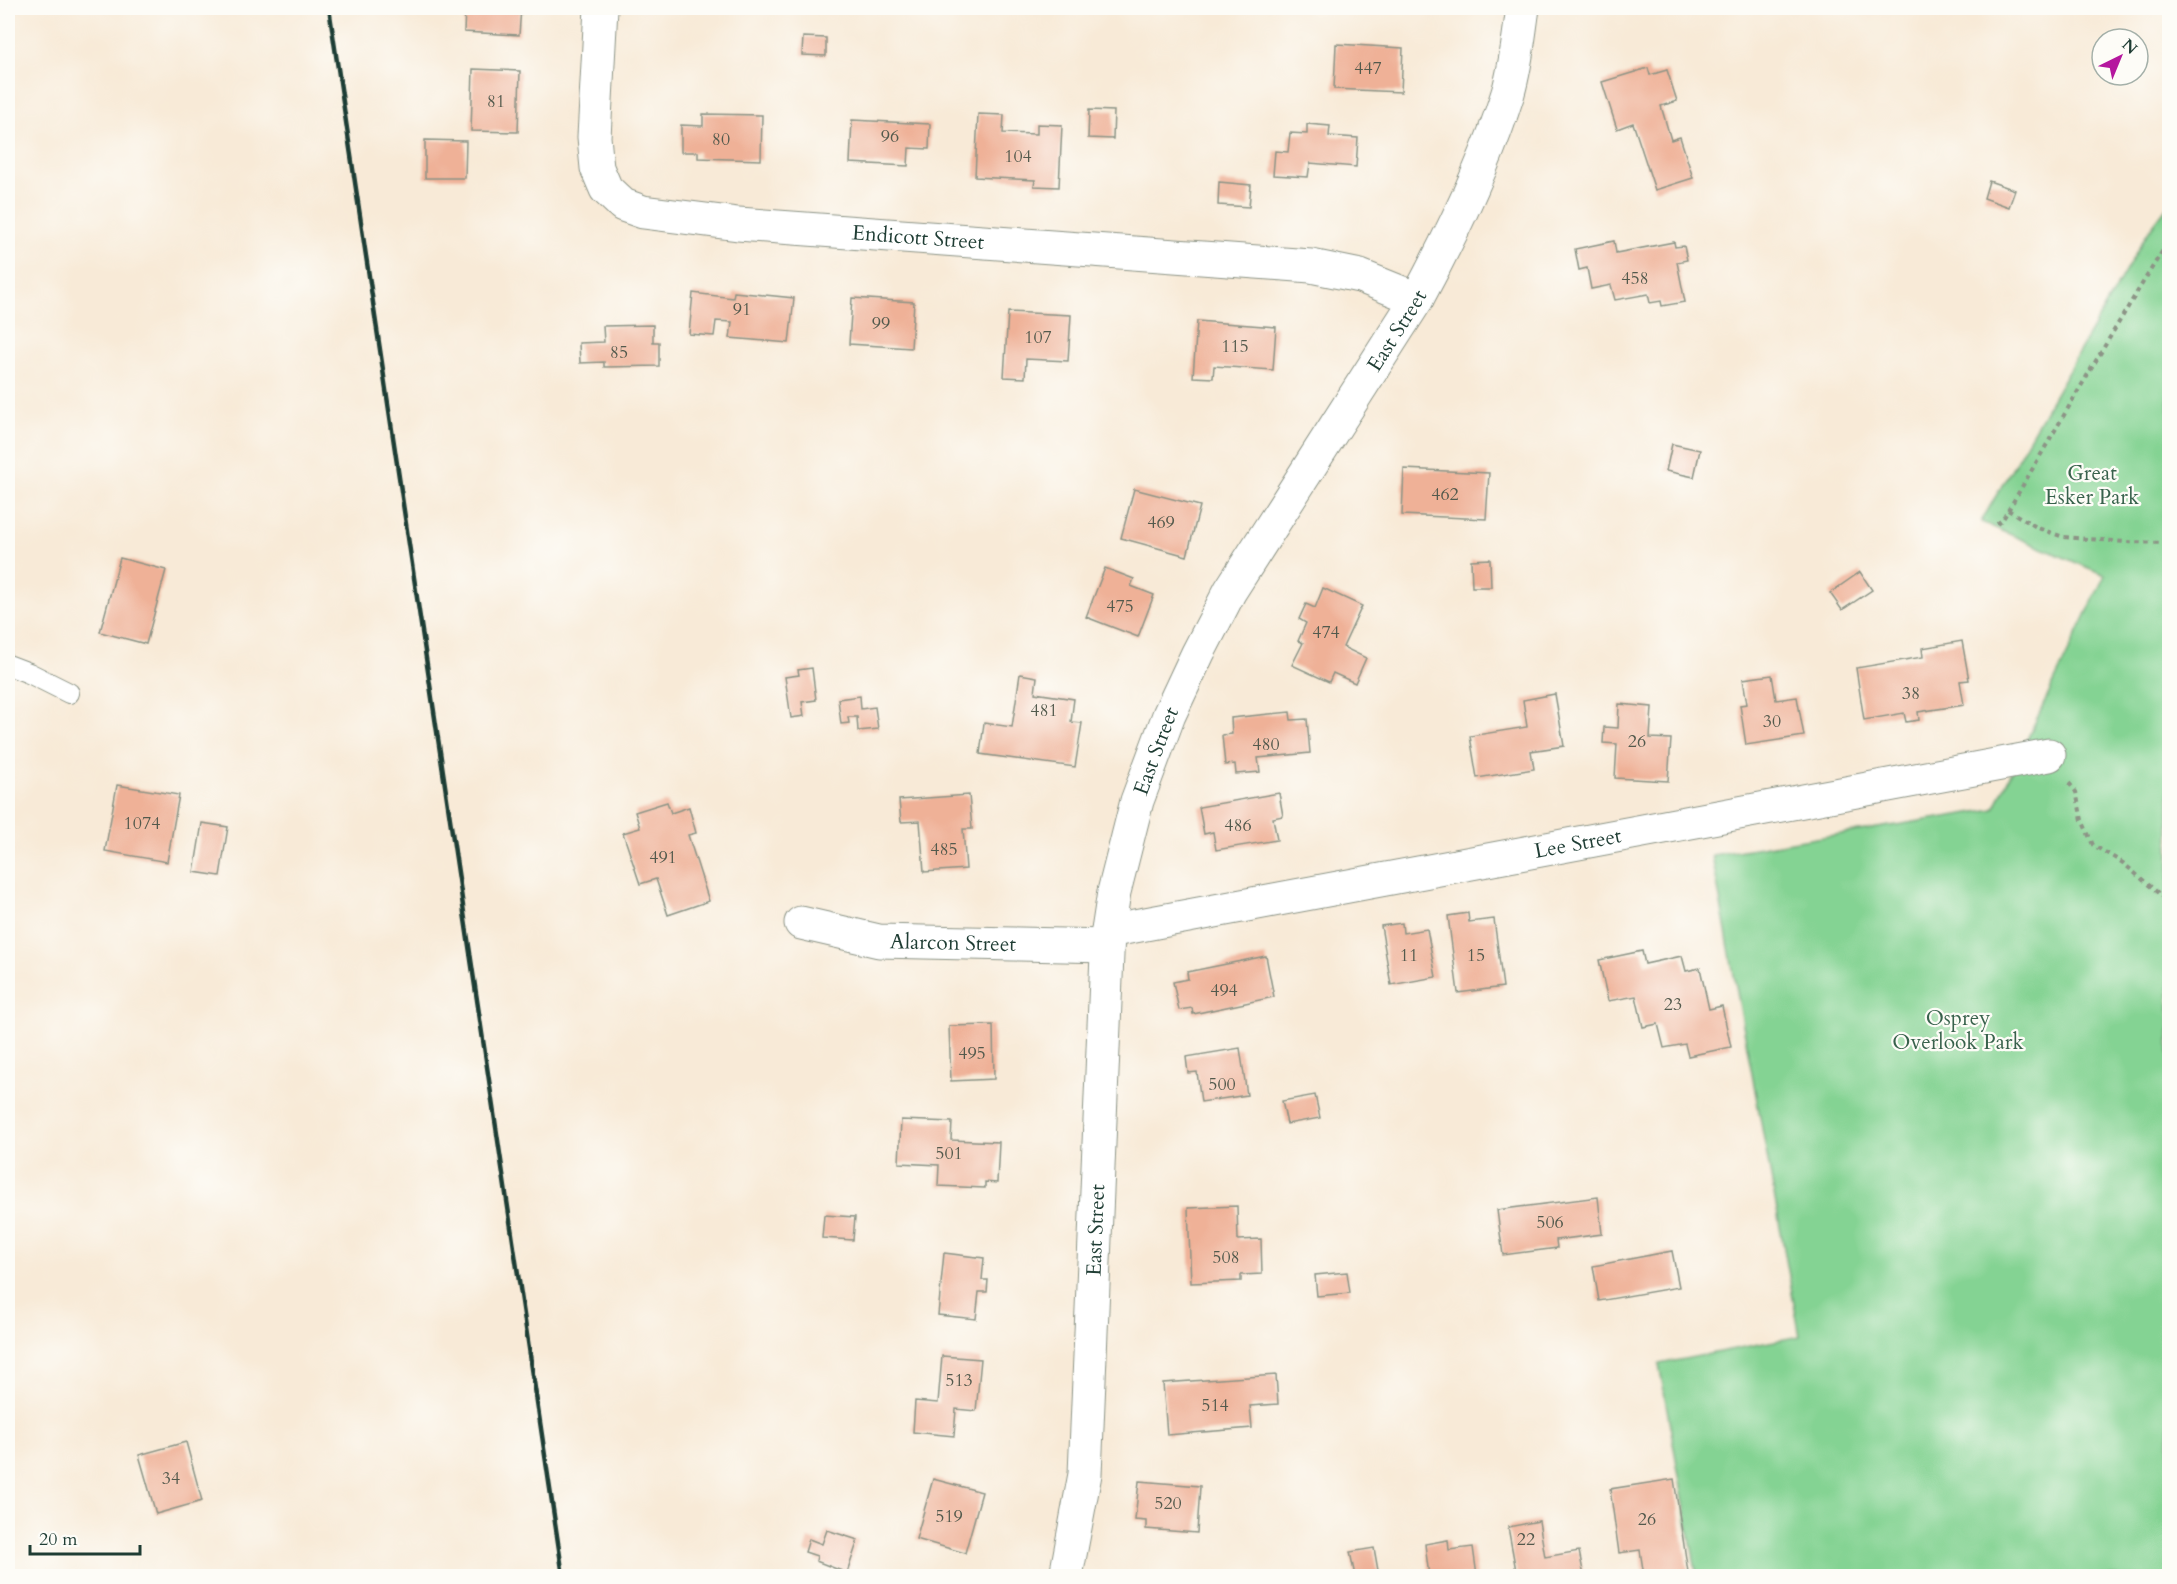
<svg xmlns="http://www.w3.org/2000/svg" width="2177" height="1584" font-family="Cardo,serif">
<style>
.green{fill:#84d393;stroke:#528864;stroke-width:1.5}
.building{fill:#efb197}
.lines{fill:none;stroke-linecap:round;stroke-linejoin:round}
.lane-casing{stroke:#8c9486;stroke-width:22}
.street-casing{stroke:#8c9486;stroke-width:35}
.secondary-casing{stroke:#8c9486;stroke-width:35}
.path{stroke:#8c9486;stroke-width:4;stroke-dasharray:4.5 4.5;stroke-linecap:butt}
.lane{stroke:#fff;stroke-width:20}
.street{stroke:#fff;stroke-width:33}
.secondary{stroke:#fff;stroke-width:33}
.rail{stroke:#1f3d34;stroke-width:4.5}
.labels{text-anchor:middle;stroke-width:4.5;stroke-linejoin:round;paint-order:stroke}
.number-label{font-size:18px;fill:#535a4d}
.street-label{font-size:21px;fill:#1f3d34;stroke:#fdfcf7}
.park-label{font-size:21px;fill:#38624c;stroke:#fdfcf7}
</style>
<rect width="100%" height="100%" fill="#fdfcf7"/>
<filter id="ink" filterUnits="userSpaceOnUse"><feTurbulence type="fractalNoise" baseFrequency=".0167" numOctaves="2"/><feDisplacementMap in="SourceGraphic" scale="12" xChannelSelector="R" yChannelSelector="G"/><feConvolveMatrix kernelMatrix="1 2 1 2 8 2 1 2 1" color-interpolation-filters="sRGB"/></filter>
<filter id="wash" filterUnits="userSpaceOnUse"><feTurbulence type="fractalNoise" baseFrequency=".008" numOctaves="4" result="noise"/><feDisplacementMap in="SourceGraphic" scale="24" xChannelSelector="R" yChannelSelector="G"/><feGaussianBlur stdDeviation="1.35" result="paint"/><feColorMatrix in="noise" values="0 0 0 0 0 0 0 0 0 0 0 0 0 0 0 0 0 1.4 0 .05"/><feComposite in="paint" operator="in"/></filter>
<g filter="url(#wash)">
<rect width="100%" height="100%" fill="#f8ead7"/>
<path class="green" d="M2169,204V1576H1697L1659,1364L1800,1336L1712,855L1994,809L2105,575L1981,522L2148,232Z"/>
<g id="blocks">
<g class="building">
<path d="M465,8H521L519,35L464,32Z"/>
<path d="M803,37L826,38V56L802,55Z"/>
<path d="M1336,44L1403,48L1401,92L1334,89Z"/>
<path d="M1648,68L1650,75L1667,70L1677,101L1661,106L1671,140L1680,137L1693,178L1655,190L1633,123L1617,129L1602,82Z"/>
<path d="M473,69L520,71L518,132L471,131Z"/>
<path d="M1089,110L1114,111L1113,139L1088,138Z"/>
<path d="M703,114L762,115L761,160L698,158V152H681V125L703,126Z"/>
<path d="M978,114L1004,115L1003,133L1037,134V124L1062,125L1059,187L1034,186L1035,180L975,177Z"/>
<path d="M852,120L930,124L929,149L909,148L908,166L850,163Z"/>
<path d="M1307,124L1330,126L1329,136L1358,138L1356,167L1310,163L1308,177L1273,175L1275,151L1288,152L1290,133L1307,134Z"/>
<path d="M425,140L466,141L465,178H425Z"/>
<path d="M1989,181L2015,190L2009,207L1984,198Z"/>
<path d="M1219,182L1251,185L1249,207L1218,205Z"/>
<path d="M1614,241L1616,253L1674,242L1675,247L1684,246L1687,260L1677,262L1685,302L1662,306L1661,301L1650,303L1648,294L1615,300L1611,285L1591,289L1587,268L1579,270L1575,249Z"/>
<path d="M734,292L794,298L789,343L730,338L732,322L716,321L714,336L689,334L693,293L733,298Z"/>
<path d="M852,298L914,302L911,348L849,344Z"/>
<path d="M1008,312L1071,315L1068,361L1026,359L1025,378L1004,377Z"/>
<path d="M1197,321L1276,327L1273,370L1214,366L1213,378L1193,377Z"/>
<path d="M653,325V342H659V366L604,367V362L580,363L579,343L604,342L603,326Z"/>
<path d="M1672,444L1700,450L1694,477L1666,471Z"/>
<path d="M1404,469L1489,473L1486,519L1402,515Z"/>
<path d="M1134,489L1200,506L1187,556L1121,538Z"/>
<path d="M120,558L166,570L146,644L100,632Z"/>
<path d="M1490,559L1491,587H1472L1471,560Z"/>
<path d="M1105,568L1134,579L1131,586L1154,595L1138,637L1086,617Z"/>
<path d="M1860,572L1872,590L1842,610L1830,593Z"/>
<path d="M1323,588L1362,606L1343,647L1366,658L1355,683L1333,673L1329,682L1292,665L1303,643L1298,641L1306,623L1299,619L1306,604L1315,608Z"/>
<path d="M1962,641L1969,680L1960,681L1964,705L1918,712L1919,720L1906,722L1904,713L1864,720L1856,668L1923,657L1922,648Z"/>
<path d="M812,668L816,700L802,702L804,716L791,718L785,677L799,675L798,670Z"/>
<path d="M1020,674L1037,677L1035,693L1074,699L1071,722L1082,723L1075,767L980,754L984,723L1012,727Z"/>
<path d="M1772,675L1776,700L1797,697L1804,736L1746,745L1740,705L1747,704L1743,679Z"/>
<path d="M1555,694L1564,746L1531,751L1534,769L1477,778L1470,736L1527,727L1523,700Z"/>
<path d="M860,696L861,709L875,707L878,729L858,731L857,717H848L849,723L841,724L838,699Z"/>
<path d="M1619,704L1652,707L1650,738L1671,739L1668,781L1615,778L1617,744L1603,743L1604,727L1618,728Z"/>
<path d="M1290,712L1291,720L1307,719L1310,753L1258,758L1260,772L1236,774L1235,764L1225,765L1222,735L1232,734L1231,718Z"/>
<path d="M117,785L179,795L167,862L105,851Z"/>
<path d="M1279,793L1283,816L1273,818L1277,840L1216,850L1213,832L1204,834L1199,807Z"/>
<path d="M969,795L972,829H963L966,869L924,872L920,821L901,822L899,800Z"/>
<path d="M667,802L671,813L689,807L696,833L688,835L709,901L668,915L656,879L640,884L623,833L640,828L635,812Z"/>
<path d="M202,823L228,827L220,876L194,872Z"/>
<path d="M1468,913L1469,922L1494,919L1503,987L1458,993L1448,916Z"/>
<path d="M1402,923L1403,933L1427,929L1436,977L1391,985L1381,926Z"/>
<path d="M1642,951L1645,964L1682,956L1686,971L1700,968L1709,1009L1722,1006L1731,1047L1688,1056L1685,1044L1664,1048L1658,1024L1643,1027L1636,996L1608,1001L1599,960Z"/>
<path d="M1266,956L1274,997L1193,1014L1192,1008L1179,1010L1173,982L1188,979L1187,972Z"/>
<path d="M993,1025L994,1079L951,1081L949,1026Z"/>
<path d="M1240,1048L1247,1095L1201,1102L1197,1072L1188,1073L1186,1057Z"/>
<path d="M1315,1095L1320,1118L1287,1124L1282,1101Z"/>
<path d="M901,1120L952,1122L951,1140L999,1142L997,1183L985,1182V1188L938,1186L939,1165L899,1163Z"/>
<path d="M1598,1197L1602,1234L1556,1240L1557,1248L1503,1255L1497,1210Z"/>
<path d="M1237,1206L1238,1240L1261,1239L1262,1274L1241,1275V1281L1191,1283L1188,1208Z"/>
<path d="M824,1215L855,1217L853,1240L822,1238Z"/>
<path d="M1672,1251L1679,1287L1599,1301L1593,1266Z"/>
<path d="M944,1253L984,1258L982,1280H988L987,1292H979L976,1319L938,1315Z"/>
<path d="M1347,1272L1350,1293L1317,1296L1315,1275Z"/>
<path d="M942,1356L981,1359L976,1411L956,1409L954,1436L913,1432L915,1401L938,1403Z"/>
<path d="M1276,1375L1278,1404L1250,1406L1252,1428L1167,1435L1163,1383Z"/>
<path d="M186,1442L202,1501L156,1514L139,1455Z"/>
<path d="M933,1479L982,1492L965,1553L916,1539Z"/>
<path d="M1674,1479L1688,1572H1682V1576H1644L1640,1550L1619,1553L1610,1489Z"/>
<path d="M1139,1481L1200,1486L1197,1533L1146,1529V1521L1135,1520Z"/>
<path d="M1539,1521L1545,1557L1579,1551L1584,1576H1517L1508,1527Z"/>
<path d="M827,1530L858,1540L847,1573L816,1561L817,1556L805,1552L809,1539L822,1544Z"/>
<path d="M1448,1540L1449,1550L1473,1547L1477,1576H1429L1425,1544Z"/>
<path d="M1374,1548L1379,1576H1355L1350,1552Z"/>
</g>
</g>
</g>
<g filter="url(#ink)">
<use href="#blocks" fill-opacity="0" stroke="#8c9486" stroke-width="1.5"/>
<g class="lines">
<defs>
<path id="lane" d="M8,665L29,673L69,693"/>
<g id="street">
<path id="s1" d="M601,8L594,137L597,168L606,189L623,205L643,212L738,224L1311,266L1360,276L1417,299"/>
<path id="s2" d="M801,923L879,941L1107,946"/>
<path id="s3" d="M1108,931L2049,755"/>
</g>
<g id="secondary">
<path id="s4" d="M1066,1576L1085,1474L1108,931L1114,892L1137,801L1169,715L1198,653L1230,591L1417,299C1452,234 1486,164 1508,93C1516,66 1519,35 1523,8"/>
</g>
</defs>
<use href="#lane" class="lane-casing"/>
<use href="#street" class="street-casing"/>
<use href="#secondary" class="secondary-casing"/>
<g class="path">
<path d="M2008,510L2038,528L2063,537L2126,542L2170,543"/>
<path d="M1997,524L2003,519C2058,426 2112,331 2170,239"/>
<path d="M2069,783L2076,792L2082,820L2093,845L2123,863L2170,903"/>
</g>
<use href="#lane" class="lane"/>
<use href="#street" class="street"/>
<use href="#secondary" class="secondary"/>
<path class="rail" d="M329,8L563,1576"/>
</g>
</g>
<g class="labels">
<g class="number-label">
<text x="1368" y="74">447</text>
<text x="496" y="107">81</text>
<text x="890" y="142">96</text>
<text x="721" y="145">80</text>
<text x="1018" y="162">104</text>
<text x="1635" y="284">458</text>
<text x="742" y="315">91</text>
<text x="881" y="329">99</text>
<text x="1038" y="343">107</text>
<text x="1235" y="352">115</text>
<text x="619" y="358">85</text>
<text x="1445" y="500">462</text>
<text x="1161" y="528">469</text>
<text x="1120" y="612">475</text>
<text x="1326" y="638">474</text>
<text x="1911" y="699">38</text>
<text x="1044" y="716">481</text>
<text x="1772" y="727">30</text>
<text x="1637" y="747">26</text>
<text x="1266" y="750">480</text>
<text x="142" y="829">1074</text>
<text x="1238" y="831">486</text>
<text x="944" y="855">485</text>
<text x="663" y="863">491</text>
<text x="1409" y="961">11</text>
<text x="1476" y="961">15</text>
<text x="1224" y="996">494</text>
<text x="1673" y="1010">23</text>
<text x="972" y="1059">495</text>
<text x="1222" y="1090">500</text>
<text x="949" y="1159">501</text>
<text x="1550" y="1228">506</text>
<text x="1226" y="1263">508</text>
<text x="959" y="1386">513</text>
<text x="1215" y="1411">514</text>
<text x="171" y="1484">34</text>
<text x="1168" y="1509">520</text>
<text x="949" y="1522">519</text>
<text x="1647" y="1525">26</text>
<text x="1526" y="1545">22</text>
</g>
<g class="street-label">
<text dy="7" stroke="none"><textPath href="#s1" startOffset="504">Endicott Street</textPath></text>
<text dy="7" stroke="none"><textPath href="#s4" startOffset="1320">East Street</textPath></text>
<text dy="7" stroke="none"><textPath href="#s4" startOffset="834">East Street</textPath></text>
<text dy="7" stroke="none"><textPath href="#s3" startOffset="478">Lee Street</textPath></text>
<text dy="7" stroke="none"><textPath href="#s2" startOffset="154">Alarcon Street</textPath></text>
<text dy="7" stroke="none"><textPath href="#s4" startOffset="348">East Street</textPath></text>
</g>
<g class="park-label">
<text x="2092" y="480">Great<tspan x="2092" dy="24">Esker Park</tspan></text>
<text x="1958" y="1025">Osprey<tspan x="1958" dy="24">Overlook Park</tspan></text>
</g>
</g>
<rect width="2177" height="1584" fill="none" stroke="#fdfcf7" stroke-width="30"/>
<g transform="translate(2120 57) rotate(43)"><circle r="28" fill="#fdfcf7" stroke="#a4b0a9" stroke-width="1.5"/>
<path d="M0-4.5L10 22L0 15L-10 22Z" fill="#b5179e"/>
<text y="-9" font-size="16" font-weight="bold" text-anchor="middle" fill="#1f3d34">N</text>
</g>
<path d="M30 1545v9h110v-9" fill="none" stroke="#1f3d34" stroke-width="3"/>
<text x="39" y="1545" font-size="18" fill="#1f3d34" stroke="#fdfcf7" stroke-width="4.5" paint-order="stroke">20 m</text>
</svg>
